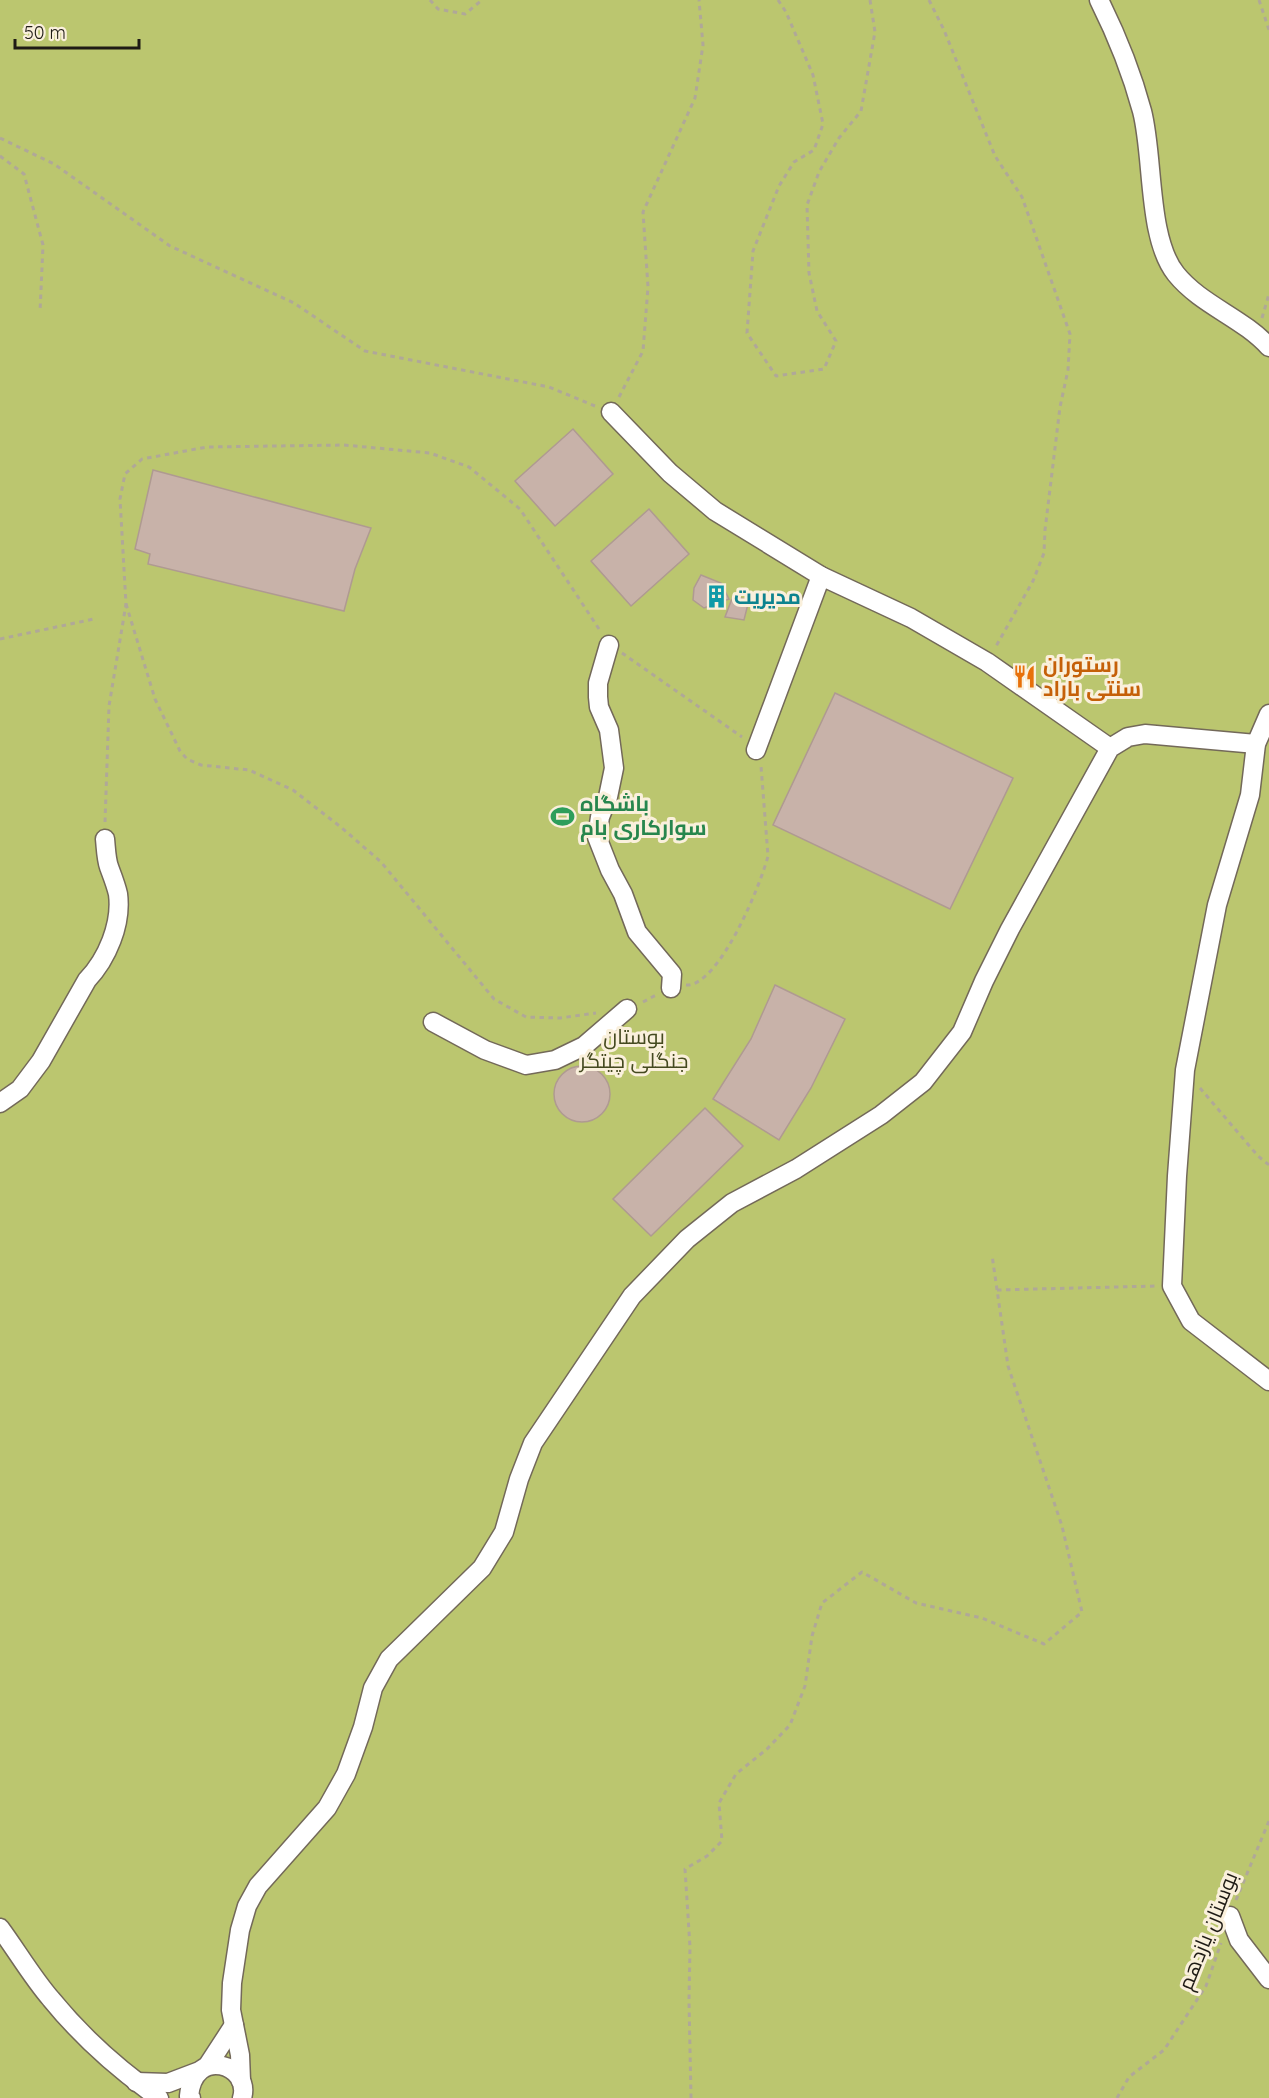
<svg xmlns="http://www.w3.org/2000/svg" width="1269" height="2098" font-family="Quicksand,Cairo,sans-serif">
<style>
.green{fill:#bbc66f}
.building{fill:#c8b2a9;stroke:#af9a91;stroke-width:1.5}
.lines{fill:none;stroke-linecap:round;stroke-linejoin:round}
.minor-casing{stroke:#736959;stroke-width:21}
.path{stroke:#b0a898;stroke-width:3;stroke-dasharray:4.5 4.5;stroke-linecap:butt}
.minor{stroke:#fff;stroke-width:18}
.labels{text-anchor:middle;stroke-width:6;stroke-linejoin:round;paint-order:stroke}
.culture-label{font-size:21px;font-weight:bold;fill:#0d838f;stroke:#faf0dc;text-anchor:start}
.food-label{font-size:21px;font-weight:bold;fill:#c56008;stroke:#faf0dc;text-anchor:start}
.leisure-label{font-size:21px;font-weight:bold;fill:#27864d;stroke:#faf0dc;text-anchor:start}
.park-label{font-size:21px;fill:#44491f;stroke:#faf0dc}
.street-label{font-size:21px;fill:#1f1b15;stroke:#faf0dc}
</style>
<rect width="100%" height="100%" fill="#faf0dc"/>
<rect class="green" x="0" y="0" width="1269" height="2098"/>
<g class="building">
<path d="M573,429L613,474L555,526L515,481Z"/>
<path d="M153,470L371,528L355,569L344,611L148,564L150,554L135,549Z"/>
<path d="M649,509L689,554L631,606L591,561Z"/>
<path d="M701,575L721,583L729,599L704,608L693,600L694,588Z"/>
<path d="M733,596L749,600L744,620L725,617Z"/>
<path d="M835,693L1013,778L950,909L773,825Z"/>
<path d="M775,985L845,1019L811,1088L779,1140L713,1099L751,1039Z"/>
<circle cx="582" cy="1094" r="28"/>
<path d="M705,1108L743,1146L651,1236L613,1199Z"/>
</g>
<g class="lines">
<defs>
<g id="minor">
<path d="M1099,0C1116,34 1132,74 1142,111C1154,157 1147,238 1176,274C1201,305 1243,318 1269,347"/>
<path d="M611,412L670,473L715,511L821,576L911,618L987,662L1110,748"/>
<path d="M609,645L598,683V697L599,707L609,730L614,768L608,797L600,817L597,837L610,870L623,894L637,932L672,974L671,988"/>
<path d="M1269,714L1256,744L1250,795L1217,905L1185,1070L1177,1176L1172,1286L1191,1321L1269,1381"/>
<path d="M756,750L821,576"/>
<path d="M433,1022L485,1050L526,1065L555,1060L584,1046L627,1009"/>
<path d="M0,1103L20,1089L41,1061L87,980C107,959 122,924 118,894C116,885 112,875 109,867C106,858 106,848 105,839"/>
<path d="M1230,1916L1239,1940L1269,1979"/>
<path d="M0,1928C17,1951 32,1977 51,1999C82,2037 119,2070 159,2098"/>
<path d="M208,2065L234,2025"/>
<path d="M241,2081L240,2055L231,2010L232,1983L240,1930L247,1906L258,1886L327,1808L346,1774L363,1727L373,1688L389,1659L482,1568L504,1532L519,1479L533,1443L632,1296L687,1239L732,1203L796,1169L881,1115L923,1082L962,1032L984,981L1010,929L1110,748L1128,737L1145,734L1256,744"/>
<path d="M136,2082L168,2083L197,2072"/>
<path d="M191,2098L189,2096C194,2045 252,2065 242,2098"/>
</g>
</defs>
<use href="#minor" class="minor-casing"/>
<g class="path">
<path d="M430,0L438,9L465,14L482,0"/>
<path d="M778,0L786,12L813,75L823,124L814,150L794,162L779,186L753,251L747,333L776,376L824,369L836,341L817,311L809,273L807,205L819,172L839,138L861,111L875,32L870,0"/>
<path d="M929,0L944,30L995,156L1022,197L1070,334L1068,370L1060,407L1045,530L1044,553L1033,581L995,648"/>
<path d="M1259,0L1269,30"/>
<path d="M0,138L54,164L170,246L294,303L365,351L549,387L595,406"/>
<path d="M0,156L24,174L43,245L40,312"/>
<path d="M1262,318L1269,294"/>
<path d="M619,397L643,351L648,287L643,212L695,98L703,45L699,0"/>
<path d="M126,604L155,699L180,751L187,759L201,765L249,770L293,790L342,828L381,862L494,999L526,1017L560,1018L596,1013"/>
<path d="M0,639L94,619"/>
<path d="M622,653L742,737"/>
<path d="M105,822L109,706L126,604L120,499L125,474L142,459L207,447L344,445L430,453L469,467L520,509L601,632"/>
<path d="M686,985C719,987 761,884 768,856L761,766"/>
<path d="M643,1002L656,995"/>
<path d="M1200,1088L1258,1156L1269,1165"/>
<path d="M997,1290L1156,1286"/>
<path d="M1236,1900L1269,1821"/>
<path d="M691,2098L689,2001L690,1947L685,1869L707,1856L722,1841L719,1803L736,1774L767,1749L790,1725L805,1686L812,1636L822,1603L862,1572L916,1603L982,1618L1044,1644L1082,1612L1062,1526L1008,1366L992,1255"/>
<path d="M1117,2098L1129,2077L1164,2050L1206,1986L1221,1943"/>
</g>
<use href="#minor" class="minor"/>
</g>
<defs>
<symbol id="building-bare" viewBox="-9 -9 18 18"><path d="M-4-6H4V6H1V3H-1V6H-4ZM-2.5-4.3h1.7v1.8h-1.7ZM.8-4.3h1.7v1.8H.8ZM-2.5-1h1.7V.8h-1.7ZM.8-1h1.7V.8H.8Z" fill="#0f9aa8" stroke="#faf0dc" stroke-width="2.5" paint-order="stroke"/></symbol>
<symbol id="restaurant-bare" viewBox="-9 -9 18 18"><path d="M-5-6h1v4h1v-4h1v4h1v-4h1v5L-1.5 .5V6h-2V.5L-5-1ZM5-6V6H3V1.5H1.5Q1.5-4 5-6Z" fill="#e8710a" stroke="#faf0dc" stroke-width="2.5" paint-order="stroke"/></symbol>
<symbol id="stadium-bare" viewBox="-9 -9 18 18"><path d="M0-5a6.5 5 0 1 0 0 10a6.5 5 0 1 0 0-10ZM-3.5-1.8h7v3.6h-7Z" fill="#2e9e5b" stroke="#faf0dc" stroke-width="2.5" paint-order="stroke"/></symbol>
</defs>
<g fill-rule="evenodd">
<use href="#building-bare" x="700" y="580" width="33" height="33"/>
<use href="#restaurant-bare" x="1008" y="660" width="33" height="33"/>
<use href="#stadium-bare" x="546" y="800" width="33" height="33"/>
</g>
<g class="labels">
<g class="culture-label">
<text x="734" y="604">مدیریت</text>
</g>
<g class="food-label">
<text x="1043" y="672">رستوران<tspan x="1043" dy="24">سنتی باراد</tspan></text>
</g>
<g class="leisure-label">
<text x="580" y="811">باشگاه<tspan x="580" dy="24">سوارکاری بام</tspan></text>
</g>
<g class="park-label">
<text x="634" y="1044">بوستان<tspan x="634" dy="24">جنگلی چیتگر</tspan></text>
</g>
<g class="street-label">
<text transform="translate(1208 1931) rotate(-68)" y="7">بوستان یازدهم</text>
</g>
</g>
<path d="M15 39v9h124v-9" fill="none" stroke="#1f1b15" stroke-width="3"/>
<text x="24" y="39" font-size="18" fill="#1f1b15" stroke="#faf0dc" stroke-width="4.5" paint-order="stroke">50 m</text>
</svg>
